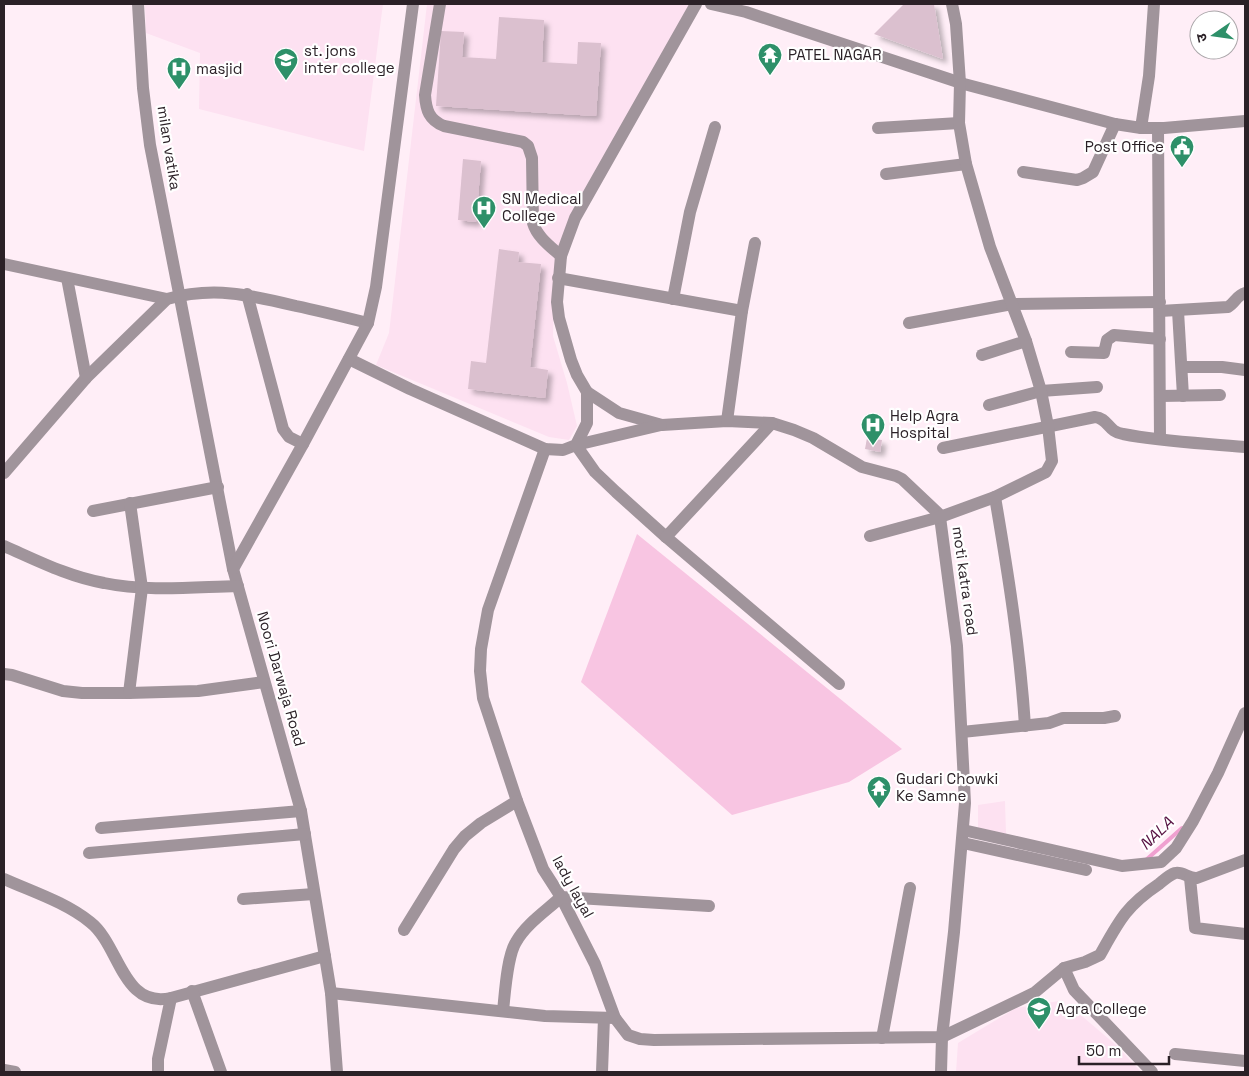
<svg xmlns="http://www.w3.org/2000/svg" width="1249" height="1076" font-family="'Space Grotesk','Noto Sans Devanagari',sans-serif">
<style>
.built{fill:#fde1f1}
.green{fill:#f8c5e2}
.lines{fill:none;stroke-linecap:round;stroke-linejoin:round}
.stream{stroke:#f0a0d0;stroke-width:4}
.building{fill:#dbc0cf;filter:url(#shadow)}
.minor{stroke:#a0949b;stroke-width:12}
.labels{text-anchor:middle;stroke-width:4.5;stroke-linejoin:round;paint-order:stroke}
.poi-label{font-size:15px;fill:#2b2127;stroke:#fff;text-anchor:start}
.street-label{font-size:15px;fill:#2b2127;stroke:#fff}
.water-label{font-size:16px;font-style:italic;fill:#561141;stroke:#fff}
</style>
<defs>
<filter id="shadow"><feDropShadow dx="4.5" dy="4.5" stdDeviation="2.5" flood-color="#0004"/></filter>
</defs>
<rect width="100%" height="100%" fill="#ffeef7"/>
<g class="built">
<path d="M145,4H383L364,151L199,109L200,53L146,33Z"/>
<path d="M427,4H693L575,205L555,260L553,336L567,383L577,426L569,440L549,437L376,365L389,333Z"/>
<path d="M1005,801L1006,834L978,832V805Z"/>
<path d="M1059,1001L1083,1017L1116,1045L1141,1072H956L958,1043L1016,1008Z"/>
</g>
<path class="green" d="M637,534L902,749L849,782L732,815L581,682Z"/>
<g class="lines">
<path class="stream" d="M1146,860L1182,828"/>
</g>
<g class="building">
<path d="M904,4H934L943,59L874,34Z"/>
<path d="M499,17L544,20L542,62L577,64L578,42L601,43L596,116L436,106L441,31L464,32L462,57L496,59Z"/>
<path d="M463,159L481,161L476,222L458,220Z"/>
<path d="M499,249L519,252L518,262L541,264L530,367L548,370L545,398L468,389L471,361L486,363Z"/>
<path d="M867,438L882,440L880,452L865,449Z"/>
</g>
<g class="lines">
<g class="minor">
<path d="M138,4L143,88L150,145L233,569L301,811L331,993L337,1072"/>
<path d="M440,4L425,95C426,110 429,120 444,126L523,142L528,146L532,158L533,223C537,237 551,247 561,256"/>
<path d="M711,4L746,12L964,84L1115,124L1141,128H1164L1245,121"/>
<path d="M878,128L959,123"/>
<path d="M1141,128L1149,76L1154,4"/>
<path d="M1158,128L1160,439"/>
<path d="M1023,172L1077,180L1083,178L1093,172L1115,124"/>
<path d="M886,174L966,164"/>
<path d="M4,264L167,299"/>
<path d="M67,278L86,378"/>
<path d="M558,278L742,311"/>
<path d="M247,294L283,429L289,437L303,444"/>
<path d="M673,299L690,212L715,127"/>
<path d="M1160,311L1228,307C1235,303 1237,295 1245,293"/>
<path d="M1178,311L1183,396"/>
<path d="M909,323L1012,304L1160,302"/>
<path d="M1071,352L1104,353L1107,340L1114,335L1160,339"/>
<path d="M982,355L1026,341"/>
<path d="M349,359L410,389L545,449L563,450L576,445L587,423V392L577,375L571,360L559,318L557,302L561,256L575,218L696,4"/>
<path d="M1182,367H1222L1245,370"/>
<path d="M587,392L619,413L662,425L727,421L772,423L794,430L813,438L862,467L896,476L902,479L938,513L940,517L957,646L965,803L954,932L942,1037L941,1072"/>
<path d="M1160,396L1220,395"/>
<path d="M989,405L1041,391L1097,387"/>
<path d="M727,421L742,311L755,243"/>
<path d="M661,425L576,445L595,472L616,492L666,537L839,684"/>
<path d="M943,448L1095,417C1108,418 1108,432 1123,434C1163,442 1204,443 1245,447"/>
<path d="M545,449L488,610L481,649L480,671L483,698L517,801L543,869L561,897L595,964L615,1018L628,1035L640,1039L654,1040L942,1037L1034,993L1064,968L1085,962L1100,955C1119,921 1126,906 1159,884C1164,880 1169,875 1175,873C1183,871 1189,879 1197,878L1245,860"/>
<path d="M4,473L86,378L167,299C214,286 250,295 296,306C320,311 344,317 368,323"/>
<path d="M995,497C1008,573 1020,648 1025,726"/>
<path d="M93,511L218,487"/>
<path d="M870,536L940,517L995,497L1046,472L1052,461L1048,426L1041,391L1026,341L990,247L966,164L959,123L960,83L956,24L952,4"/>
<path d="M666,537L772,423"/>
<path d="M4,546C36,560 69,577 104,583C147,592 194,587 238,586"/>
<path d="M233,569L303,444L368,323L376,287L413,4"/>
<path d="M4,674L12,675L63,691L82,693H129L198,691L264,682"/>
<path d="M129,693L142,588L130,503"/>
<path d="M962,732L1049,723L1063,718H1104L1115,716"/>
<path d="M101,828L301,811"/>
<path d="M963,830L1122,866L1161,862L1176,848L1193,821L1218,773L1245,713"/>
<path d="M963,843L1086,870"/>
<path d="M89,853L305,834"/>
<path d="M1190,878L1195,928L1245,934"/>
<path d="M4,879C33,892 65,902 90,922C120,945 122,1009 171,998L325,956"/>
<path d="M243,899L314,894"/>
<path d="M404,930L454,849L465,836L481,823L517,801"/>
<path d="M1064,968L1074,990L1152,1072"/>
<path d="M192,991L221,1072"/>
<path d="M331,993L545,1016L615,1018"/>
<path d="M503,1011C505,993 507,956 516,942C526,924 546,911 561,897L709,906"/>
<path d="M882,1038L910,888"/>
<path d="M1175,1054L1245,1061"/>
<path d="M4,1070L15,1072"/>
<path d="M158,1072V1059L171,998"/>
<path d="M602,1072L604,1018"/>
</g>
</g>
<defs>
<symbol id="temple-pin" viewBox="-11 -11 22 30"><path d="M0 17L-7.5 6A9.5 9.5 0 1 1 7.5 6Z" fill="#2e9069" stroke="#fff"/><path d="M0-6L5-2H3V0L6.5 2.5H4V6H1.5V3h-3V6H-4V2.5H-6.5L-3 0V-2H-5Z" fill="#fff"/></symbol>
<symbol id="university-pin" viewBox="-11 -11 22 30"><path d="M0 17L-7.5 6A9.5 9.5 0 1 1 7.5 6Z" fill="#2e9069" stroke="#fff"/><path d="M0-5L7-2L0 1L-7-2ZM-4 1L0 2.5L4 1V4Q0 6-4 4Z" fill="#fff"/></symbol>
<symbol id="hospital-pin" viewBox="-11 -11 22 30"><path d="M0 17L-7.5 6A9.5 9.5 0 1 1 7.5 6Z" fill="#2e9069" stroke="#fff"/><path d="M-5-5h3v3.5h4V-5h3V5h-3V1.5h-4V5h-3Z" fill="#fff"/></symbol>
<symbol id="civic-pin" viewBox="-11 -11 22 30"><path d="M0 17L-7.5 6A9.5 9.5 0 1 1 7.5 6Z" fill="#2e9069" stroke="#fff"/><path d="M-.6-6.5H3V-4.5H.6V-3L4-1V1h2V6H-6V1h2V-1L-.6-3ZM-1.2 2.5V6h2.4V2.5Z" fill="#fff"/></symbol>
</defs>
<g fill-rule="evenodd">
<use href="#temple-pin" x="756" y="41" width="28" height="38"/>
<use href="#university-pin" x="272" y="46" width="28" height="38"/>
<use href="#hospital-pin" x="165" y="55" width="28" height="38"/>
<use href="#civic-pin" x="1168" y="133" width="28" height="38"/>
<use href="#hospital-pin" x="470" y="194" width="28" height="38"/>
<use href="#hospital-pin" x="859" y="411" width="28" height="38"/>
<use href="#temple-pin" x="865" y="774" width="28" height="38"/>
<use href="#university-pin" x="1025" y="995" width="28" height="38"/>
</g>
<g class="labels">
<g class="poi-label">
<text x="304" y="56">st. jons<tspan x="304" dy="17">inter college</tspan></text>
<text x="788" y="60">PATEL NAGAR</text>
<text x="196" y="74">masjid</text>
<text x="1164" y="152" text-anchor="end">Post Office</text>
<text x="502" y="204">SN Medical<tspan x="502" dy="17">College</tspan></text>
<text x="890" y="421">Help Agra<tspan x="890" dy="17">Hospital</tspan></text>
<text x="896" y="784">Gudari Chowki<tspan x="896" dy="17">Ke Samne</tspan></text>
<text x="1056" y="1014">Agra College</text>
</g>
<g class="street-label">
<text transform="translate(169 148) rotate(81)" y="5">milan vatika</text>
<text transform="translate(965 581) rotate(82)" y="5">moti katra road</text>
<text transform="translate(281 679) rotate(74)" y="5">Noori Darwaja Road</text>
<text transform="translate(573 887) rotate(61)" y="5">lady layal</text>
</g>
<g class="water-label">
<text transform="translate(1156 833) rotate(-44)" y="6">NALA</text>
</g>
</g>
<rect width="1249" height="1076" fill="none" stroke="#2b2127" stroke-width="10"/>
<g transform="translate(1214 35) rotate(257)"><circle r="24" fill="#ffffff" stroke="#aaa6a9"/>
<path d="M0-4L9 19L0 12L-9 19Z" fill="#2e9069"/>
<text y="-8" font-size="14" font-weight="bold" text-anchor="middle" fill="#2b2127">उ</text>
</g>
<path d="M1079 1056v8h90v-8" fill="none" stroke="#2b2127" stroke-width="2.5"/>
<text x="1086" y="1056" font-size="15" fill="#2b2127" stroke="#ffffff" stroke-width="4" paint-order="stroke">50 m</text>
</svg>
